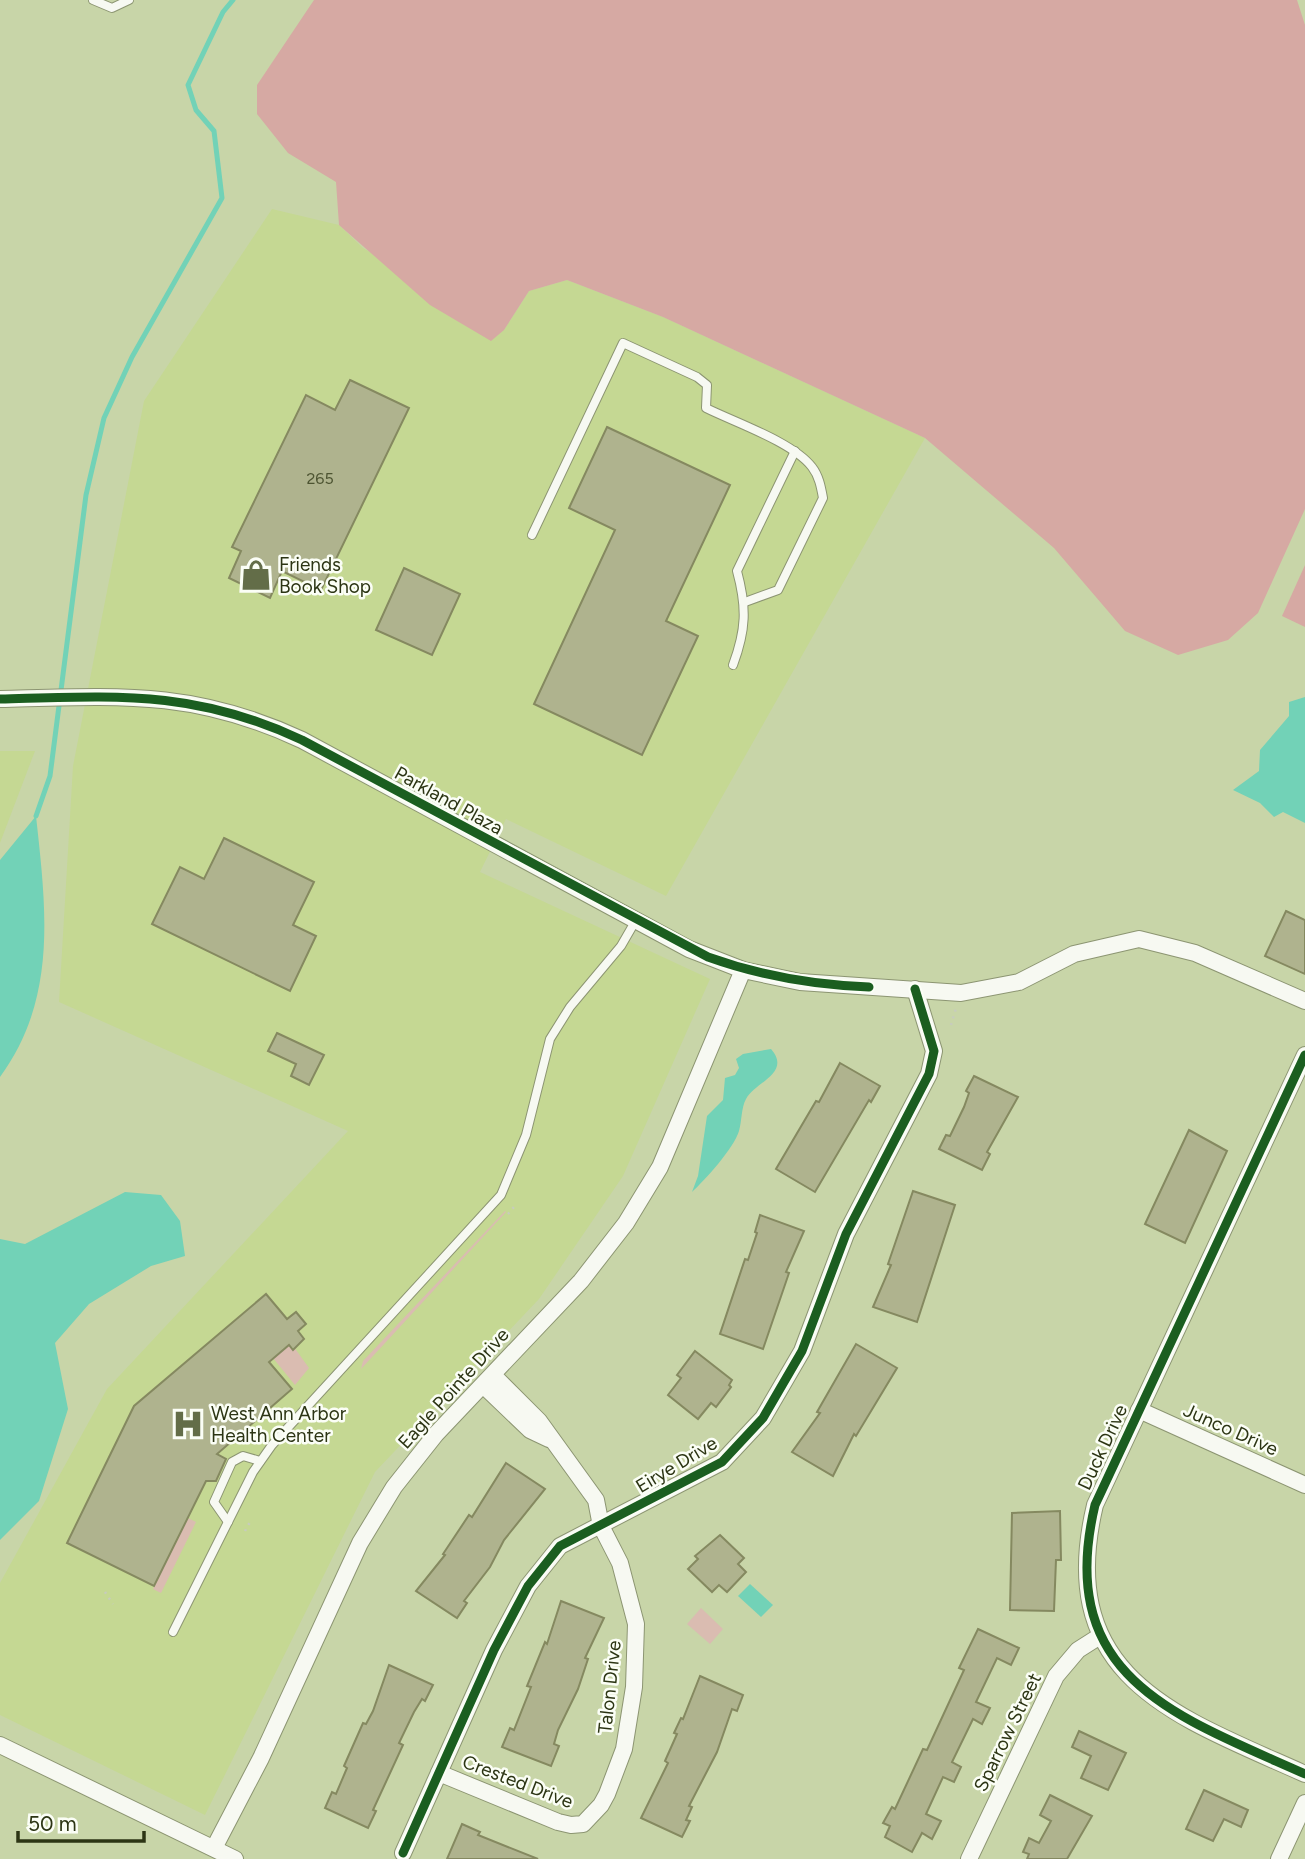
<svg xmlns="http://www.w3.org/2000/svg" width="1305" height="1859" font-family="Figtree,sans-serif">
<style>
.built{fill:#c5d893}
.green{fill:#dabcb1}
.forest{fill:#d6a9a3}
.water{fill:#72d2b7}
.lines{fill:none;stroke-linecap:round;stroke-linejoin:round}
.stream{stroke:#72d2b7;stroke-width:5}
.building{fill:#afb38e;stroke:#858960;stroke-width:2}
.service-casing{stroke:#8c9572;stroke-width:10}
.minor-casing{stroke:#8c9572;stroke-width:18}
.path{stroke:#c7ccbd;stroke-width:2.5;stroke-dasharray:2 5;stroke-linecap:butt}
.service{stroke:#f7f9f2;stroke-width:8}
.minor{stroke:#f7f9f2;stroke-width:16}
.cycleway-casing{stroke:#fbfef6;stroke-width:13}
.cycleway{stroke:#1b5e20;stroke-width:9}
.labels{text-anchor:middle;stroke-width:5;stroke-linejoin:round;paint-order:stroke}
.number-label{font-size:16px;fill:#4d5432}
.poi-label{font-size:19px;fill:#2c3514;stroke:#fbfef6;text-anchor:start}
.street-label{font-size:19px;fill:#2c3514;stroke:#fbfef6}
</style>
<rect width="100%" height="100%" fill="#c8d5a8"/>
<g class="built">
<path d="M272,209L339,225L363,248L504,330L529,291L567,280L663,317L925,438L666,896L506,819L480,872L710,979L623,1176L539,1299L375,1472L205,1815L0,1715V1583L107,1389L348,1131L59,1002L73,766L144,401Z"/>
<path d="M0,751H35L0,843Z"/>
</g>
<g class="green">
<path d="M505,1211L506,1212L361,1369L363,1361Z"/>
<path d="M291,1343L309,1368L295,1385L273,1358Z"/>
<path d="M188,1518L196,1522L161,1593L153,1589Z"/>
<path d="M701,1608L723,1629L710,1644L687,1624Z"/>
</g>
<g class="forest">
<path d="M314,0H1297L1305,25V509L1258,613L1228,640L1178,655L1125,631L1054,548L925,438L663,317L567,280L529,291L504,330L491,341L430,305L339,225L336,182L288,153L257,114V85Z"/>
<path d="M1305,565V627L1282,616Z"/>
</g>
<g class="water">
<path d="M1305,697V823L1283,812L1274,817L1260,803L1233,790L1259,771L1260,750L1289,716V702Z"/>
<path d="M36,816C46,908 58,998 0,1077V860Z"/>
<path d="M771,1049C792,1073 755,1082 746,1099C741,1108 742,1121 739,1131C734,1148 705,1180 692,1192L698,1176L707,1116L723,1100L725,1078L735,1075L739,1068L736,1059L743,1054Z"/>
<path d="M125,1192L161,1195L180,1221L185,1256L151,1266L89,1304L55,1343L68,1409L39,1501L0,1540V1239L25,1244Z"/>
<path d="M750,1584L773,1605L761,1617L738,1596Z"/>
</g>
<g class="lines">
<path class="stream" d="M36,816L50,776L86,495L104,418L132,357L222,198L214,131L196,110L188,85L223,12L233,0"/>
</g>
<g class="building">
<path d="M350,380L409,408L321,590L282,571L270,598L229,578L241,551L232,547L306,395L335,410Z"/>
<path d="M607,427L730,485L666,621L698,636L642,755L534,704L615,530L569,508Z"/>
<path d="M404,568L460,594L432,655L376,630Z"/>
<path d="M224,838L314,882L293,925L316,936L290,991L152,924L180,867L204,879Z"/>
<path d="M1286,911L1305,920V974L1265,956Z"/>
<path d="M277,1033L324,1055L309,1085L291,1076L296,1064L268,1051Z"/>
<path d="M840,1063L880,1086L871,1102L869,1100L815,1192L776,1169L816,1101L819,1102Z"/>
<path d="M974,1076L1018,1097L987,1152L990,1154L982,1170L939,1149L946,1135L950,1136L964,1107L969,1093L966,1091Z"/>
<path d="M1189,1130L1227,1151L1185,1243L1145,1224Z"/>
<path d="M913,1191L955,1205L917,1322L873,1307L891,1265L888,1264Z"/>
<path d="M760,1215L804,1231L786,1272L789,1273L763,1349L720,1334L745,1259L748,1260L757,1233L755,1232Z"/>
<path d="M266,1294L287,1319L296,1312L306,1324L298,1331L304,1339L293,1350L289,1345L269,1362L292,1389L217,1454L226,1459L216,1481H206L154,1586L67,1543L134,1406Z"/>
<path d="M856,1344L897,1368L856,1436L854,1434L833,1476L792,1452L820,1413L817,1412Z"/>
<path d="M695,1351L732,1380L729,1385L731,1387L716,1407L711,1403L698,1419L668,1395L681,1378L677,1375Z"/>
<path d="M506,1463L545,1489L504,1540L490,1567L464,1601L467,1603L457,1618L416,1591L445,1555L443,1554L469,1515L472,1517Z"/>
<path d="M1060,1511L1061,1560H1056L1054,1611L1010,1610L1012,1513Z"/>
<path d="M720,1535L744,1558L738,1564L746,1572L727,1592L719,1585L712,1592L688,1569L698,1559L695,1556Z"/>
<path d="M561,1601L604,1618L585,1658L588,1659L578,1689L558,1730L554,1744L559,1746L551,1766L502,1747L510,1728L514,1730L531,1687L527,1686L545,1642L547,1644Z"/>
<path d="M978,1629L1019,1648L1011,1665L997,1658L976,1702L990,1708L982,1724L973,1719L952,1762L961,1767L954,1782L943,1777L926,1814L941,1821L932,1839L922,1833L912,1852L885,1837L890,1826L883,1823L892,1807L895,1809L923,1749L927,1750L964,1670L959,1668Z"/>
<path d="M389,1665L433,1685L425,1701L422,1699L414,1712L399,1743L403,1745L373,1810L376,1811L368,1828L325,1808L332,1792L336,1794L347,1768L344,1766L363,1723L366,1724L373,1711Z"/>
<path d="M700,1676L743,1695L737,1711L732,1709L717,1752L689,1806L692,1807L686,1820L690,1821L682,1837L641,1818L668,1763L665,1761L677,1734L674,1733L681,1718L683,1719Z"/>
<path d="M1079,1731L1126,1753L1108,1790L1081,1778L1091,1756L1072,1747Z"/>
<path d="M1204,1790L1248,1810L1241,1827L1224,1819L1213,1841L1186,1829Z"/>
<path d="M1050,1795L1092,1816L1067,1859H1027L1029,1854L1023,1852L1029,1838L1039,1843L1051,1821L1040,1815Z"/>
<path d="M462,1824L480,1832L478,1835L538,1859H447Z"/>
</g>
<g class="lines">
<defs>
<g id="service">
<path d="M93,0L112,8L129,0"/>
<path d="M532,535L623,343L697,377L707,385L706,408C734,422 793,442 812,467C819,476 821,487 823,498L778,590L745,602"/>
<path d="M733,665C746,630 747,608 737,571L795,451"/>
<path d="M228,1522L214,1502L232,1462L243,1456L260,1461"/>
<path d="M173,1632L253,1472L272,1445L501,1195L526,1135L550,1039L570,1007L621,946L636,920"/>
</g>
<g id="minor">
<path d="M0,699C116,696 193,689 302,740L689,949L743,970L800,982L961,993L1019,982L1074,954L1139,939L1195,953L1305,1001"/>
<path d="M1305,1055L1095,1505C1054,1678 1176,1716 1305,1774"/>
<path d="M484,1386L530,1430L549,1439"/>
<path d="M1139,1410L1305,1485"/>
<path d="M0,1745L235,1859"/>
<path d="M439,1773L558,1822L571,1825L583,1824L601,1805L607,1794L624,1749L634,1687L636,1624L620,1563L601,1526L596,1500L539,1421L493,1375"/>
<path d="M214,1848L261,1758L360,1543L394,1487L436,1434L581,1281L626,1223L660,1167L743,970"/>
<path d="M403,1853L494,1650L528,1586L560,1546L722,1462L763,1418L802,1351L846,1234L929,1074L934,1051L915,989"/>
<path d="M969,1859L1056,1676L1078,1650L1100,1636"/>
<path d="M1279,1859L1305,1803"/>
</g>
</defs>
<use href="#service" class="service-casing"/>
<use href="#minor" class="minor-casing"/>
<g class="path">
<path d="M951,1025L956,1008"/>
<path d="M508,1214L514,1207"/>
<path d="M245,1531L250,1522"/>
<path d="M105,1592L113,1604"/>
</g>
<use href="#service" class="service"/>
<use href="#minor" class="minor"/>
<defs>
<g id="cycleway">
<path d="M0,699C116,696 193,689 302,740L708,957C761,976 813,985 869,987"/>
<path d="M1305,1055L1095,1505C1054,1678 1176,1716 1305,1774"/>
<path d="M403,1853L494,1650L528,1586L560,1546L722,1462L763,1418L802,1351L846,1234L929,1074L934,1051L915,989"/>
</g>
</defs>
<use href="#cycleway" class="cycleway-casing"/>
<use href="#cycleway" class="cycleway"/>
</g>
<defs>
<symbol id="shop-bare" viewBox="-9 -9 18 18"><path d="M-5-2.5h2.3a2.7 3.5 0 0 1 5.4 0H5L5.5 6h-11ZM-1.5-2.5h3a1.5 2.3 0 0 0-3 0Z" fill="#636d48" stroke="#fbfef6" stroke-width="2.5" paint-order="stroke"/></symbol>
<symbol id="hospital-bare" viewBox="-9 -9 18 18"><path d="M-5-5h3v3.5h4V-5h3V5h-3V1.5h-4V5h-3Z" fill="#636d48" stroke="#fbfef6" stroke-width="2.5" paint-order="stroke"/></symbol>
</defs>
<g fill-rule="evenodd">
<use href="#shop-bare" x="234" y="553" width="44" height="44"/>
<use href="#hospital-bare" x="166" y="1402" width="44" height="44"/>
</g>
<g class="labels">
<g class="number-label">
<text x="320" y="484">265</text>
</g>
<g class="poi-label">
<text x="279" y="571">Friends<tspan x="279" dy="22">Book Shop</tspan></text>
<text x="211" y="1420">West Ann Arbor<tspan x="211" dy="22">Health Center</tspan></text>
</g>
<g class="street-label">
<text transform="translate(449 800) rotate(29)" y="7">Parkland Plaza</text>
<text transform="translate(453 1388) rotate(-48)" y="7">Eagle Pointe Drive</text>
<text transform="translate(1231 1429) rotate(24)" y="7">Junco Drive</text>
<text transform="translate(1102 1447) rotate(-65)" y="7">Duck Drive</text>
<text transform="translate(676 1464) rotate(-31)" y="7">Eirye Drive</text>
<text transform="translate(609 1687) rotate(-84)" y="7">Talon Drive</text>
<text transform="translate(1007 1732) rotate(-64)" y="7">Sparrow Street</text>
<text transform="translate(518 1781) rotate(21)" y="7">Crested Drive</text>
</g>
</g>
<path d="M18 1831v10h126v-10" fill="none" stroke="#2c3514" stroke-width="3.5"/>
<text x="28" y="1831" font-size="21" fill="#2c3514" stroke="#fbfef6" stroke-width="5" paint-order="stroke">50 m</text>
</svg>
